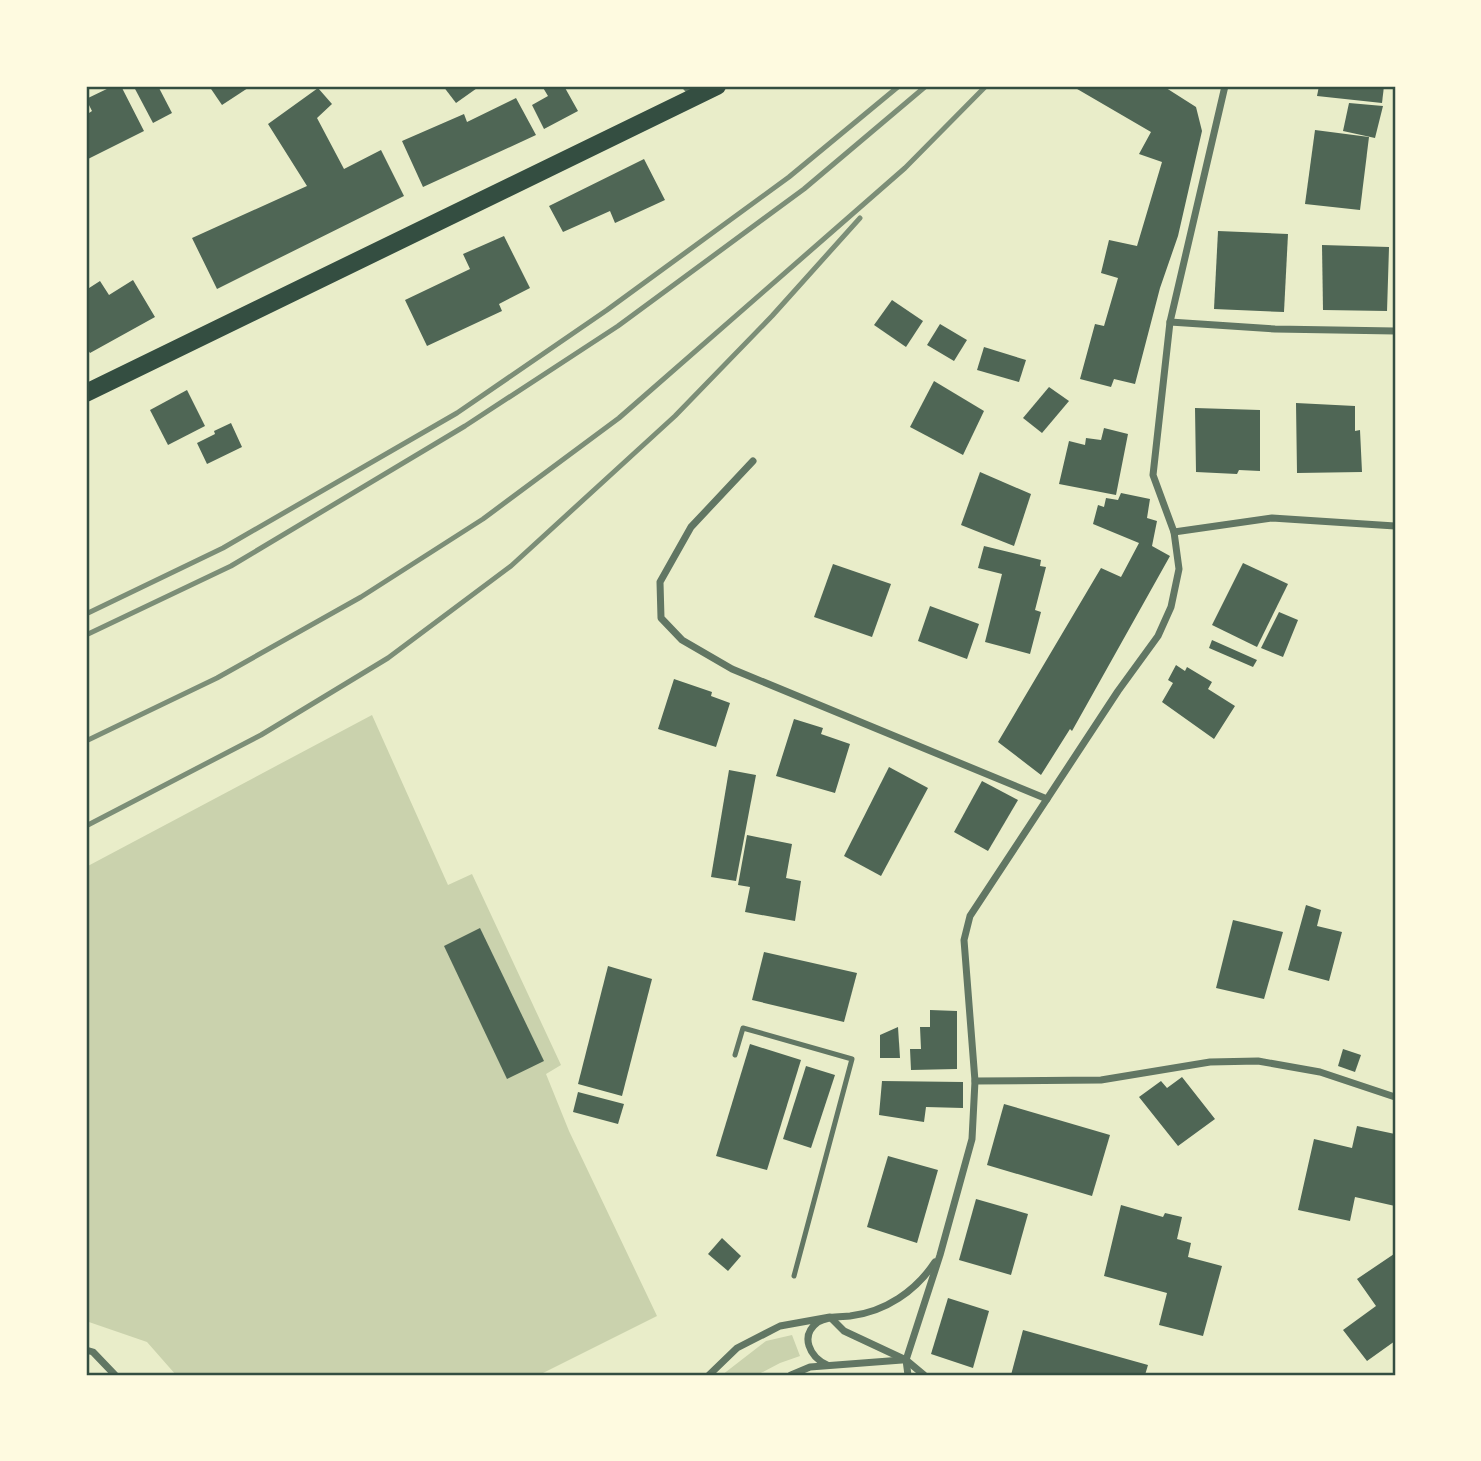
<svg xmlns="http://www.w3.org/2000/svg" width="1481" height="1461" font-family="Barlow,sans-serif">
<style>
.green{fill:#cad2ad}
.building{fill:#4f6655}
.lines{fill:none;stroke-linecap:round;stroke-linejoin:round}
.service{stroke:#617663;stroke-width:5}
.minor{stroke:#617663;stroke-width:7}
.primary{stroke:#344e41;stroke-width:18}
.rail{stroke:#7c8e77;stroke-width:5}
.neatline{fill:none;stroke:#344e41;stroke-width:2.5}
</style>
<rect width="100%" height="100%" fill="#e9edc9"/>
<g class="green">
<path d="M372,715L448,885L472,874L561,1065L546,1074L569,1131L657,1316L539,1375H176L147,1342L86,1321V867Z"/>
<path d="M792,1335L800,1356L780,1363L757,1375H722L766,1341Z"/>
</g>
<g class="building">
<path d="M113,86H121L144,131L86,160V115L92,111L86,99Z"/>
<path d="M136,86H158L172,113L153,123L134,87Z"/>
<path d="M209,86H251L222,105Z"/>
<path d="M443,86H480L456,103Z"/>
<path d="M542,86H564L578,111L544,129L532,105L548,96Z"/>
<path d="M1072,86H1163L1196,107L1202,131L1178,236L1160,288L1135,384L1114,379L1111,387L1080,379L1095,324L1104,326L1118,278L1101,273L1109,240L1137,246L1162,162L1139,154L1151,132Z"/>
<path d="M1319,86H1384L1382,103L1317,96Z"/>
<path d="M318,88L332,104L317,118L344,169L381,150L404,196L217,289L192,238L307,186L268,124Z"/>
<path d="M516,98L536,135L423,187L402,141L464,114L467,122Z"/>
<path d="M1349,103L1383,106L1375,138L1343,131Z"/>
<path d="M1315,130L1369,137L1360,210L1305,204Z"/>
<path d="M644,159L665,200L615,223L610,211L563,232L549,206Z"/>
<path d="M1218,231L1288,234L1284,312L1214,309Z"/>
<path d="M504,236L530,288L499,304L502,311L427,346L405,300L470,269L463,254Z"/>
<path d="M1322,245L1389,247L1387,311L1323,310Z"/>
<path d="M133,280L155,317L90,353L88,350L86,351V290L100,281L109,295Z"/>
<path d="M892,300L923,321L906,347L874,325Z"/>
<path d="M940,324L967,340L954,361L927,345Z"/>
<path d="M984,347L1026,360L1019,382L977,370Z"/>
<path d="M934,381L984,411L963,455L910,427Z"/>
<path d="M1049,387L1069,401L1042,433L1023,418Z"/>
<path d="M187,390L205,426L168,445L150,410Z"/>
<path d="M1296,403L1355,406V431L1360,430L1362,472L1297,473Z"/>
<path d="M1195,408L1260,410V471L1239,470L1237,474L1196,472Z"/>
<path d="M231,423L242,447L207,464L197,443L215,434L214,431Z"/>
<path d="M1104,428L1128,434L1116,495L1059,484L1069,441L1085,445L1086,438L1101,440Z"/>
<path d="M980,472L1031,494L1014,546L961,525Z"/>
<path d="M1121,493L1150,499L1147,518L1157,521L1152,546L1170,556L1072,731L1070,729L1041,775L998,742L1101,568L1121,577L1139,543L1093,524L1098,505L1104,507L1106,498L1118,500Z"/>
<path d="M984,546L1041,560L1040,566L1046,567L1035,610L1041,612L1030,654L985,642L1002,574L978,568Z"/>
<path d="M1243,563L1288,584L1257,647L1212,625Z"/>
<path d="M833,564L891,584L872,637L814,617Z"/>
<path d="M930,606L979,624L967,659L918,641Z"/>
<path d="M1279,612L1298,620L1283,657L1261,648Z"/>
<path d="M1212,640L1257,660L1253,667L1209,648Z"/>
<path d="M1176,665L1185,671L1187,667L1212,682L1208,689L1235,706L1214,739L1162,702L1173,683L1168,680Z"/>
<path d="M674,679L712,692L711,696L730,703L716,747L658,729Z"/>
<path d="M794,719L823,728L821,734L850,744L835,793L776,776Z"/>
<path d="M889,767L928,788L881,876L844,856Z"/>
<path d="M729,770L756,775L736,881L711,877Z"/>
<path d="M982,781L1018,800L988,851L954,832Z"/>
<path d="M747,835L792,844L786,878L801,881L795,921L745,912L750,887L738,885Z"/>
<path d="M1306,905L1321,910L1317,926L1342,932L1329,981L1288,970Z"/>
<path d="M1233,920L1283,932L1264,999L1216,988Z"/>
<path d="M480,928L544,1061L507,1079L444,946Z"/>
<path d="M764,952L857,973L844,1022L752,1000Z"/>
<path d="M608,966L652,979L622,1096L578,1084Z"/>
<path d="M930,1010L957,1011V1069L911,1070L910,1049H921L920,1027H930Z"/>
<path d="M898,1027L900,1058H880V1035Z"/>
<path d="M750,1044L801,1060L767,1170L716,1156Z"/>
<path d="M1343,1049L1361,1055L1355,1072L1338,1066Z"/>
<path d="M806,1066L835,1075L811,1148L783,1139Z"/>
<path d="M1182,1077L1215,1119L1178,1146L1139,1097L1161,1081L1167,1088Z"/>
<path d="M882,1081L963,1082V1108L926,1107L924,1122L879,1115Z"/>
<path d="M578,1092L624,1104L618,1124L573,1112Z"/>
<path d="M1004,1104L1110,1135L1092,1196L987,1165Z"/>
<path d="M1357,1126L1395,1134V1206L1355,1197L1350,1221L1298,1210L1314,1139L1352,1148Z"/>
<path d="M888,1156L938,1170L917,1243L867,1227Z"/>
<path d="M976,1199L1028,1214L1011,1275L959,1260Z"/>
<path d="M1121,1205L1163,1217L1165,1213L1182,1217L1177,1239L1191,1243L1188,1257L1222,1266L1203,1336L1159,1325L1167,1293L1104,1276Z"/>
<path d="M722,1238L741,1256L728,1271L708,1254Z"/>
<path d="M1394,1254L1395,1341L1367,1361L1343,1330L1376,1306L1357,1279Z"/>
<path d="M948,1298L989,1311L973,1368L931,1354Z"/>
<path d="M1023,1330L1148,1365L1145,1375H1011Z"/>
</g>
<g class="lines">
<path class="service" d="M735,1055L743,1028L852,1059L794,1276"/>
<g class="minor">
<path d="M685,86L695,97"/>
<path d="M1170,322L1275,329L1395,331"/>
<path d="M753,461L691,527L660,582L661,618L682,640L732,669L1047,799"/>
<path d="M1174,532L1272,518L1395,526"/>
<path d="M975,1081L1101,1080L1210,1062L1258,1061L1320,1072L1395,1097"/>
<path d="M86,1350L93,1352L115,1375"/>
<path d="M827,1365C810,1357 799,1336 818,1322C828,1316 839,1317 850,1316C885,1312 916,1291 935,1262"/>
<path d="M709,1375L737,1348L780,1326L830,1317L844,1331L906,1360L924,1375"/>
<path d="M791,1375L810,1367L902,1360"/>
<path d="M908,1375L906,1360L940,1255L972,1139L975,1081L964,940L970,916L1118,691L1158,636L1171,607L1179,569L1174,532L1153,475L1170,322L1225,86"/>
</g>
<path class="primary" d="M86,393L717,86"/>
<g class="rail">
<path d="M86,614L223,548L457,413L607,310L789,177L899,86"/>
<path d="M86,635L231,566L465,426L618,326L804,189L926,86"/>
<path d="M86,741L217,678L361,597L483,519L619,418L905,168L986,86"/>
<path d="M86,826L261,735L388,658L511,566L675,416L772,316L860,218"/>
</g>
</g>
<rect width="1481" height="1461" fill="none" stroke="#fefae0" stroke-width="175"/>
<rect x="88" y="88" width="1306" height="1286" class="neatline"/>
</svg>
